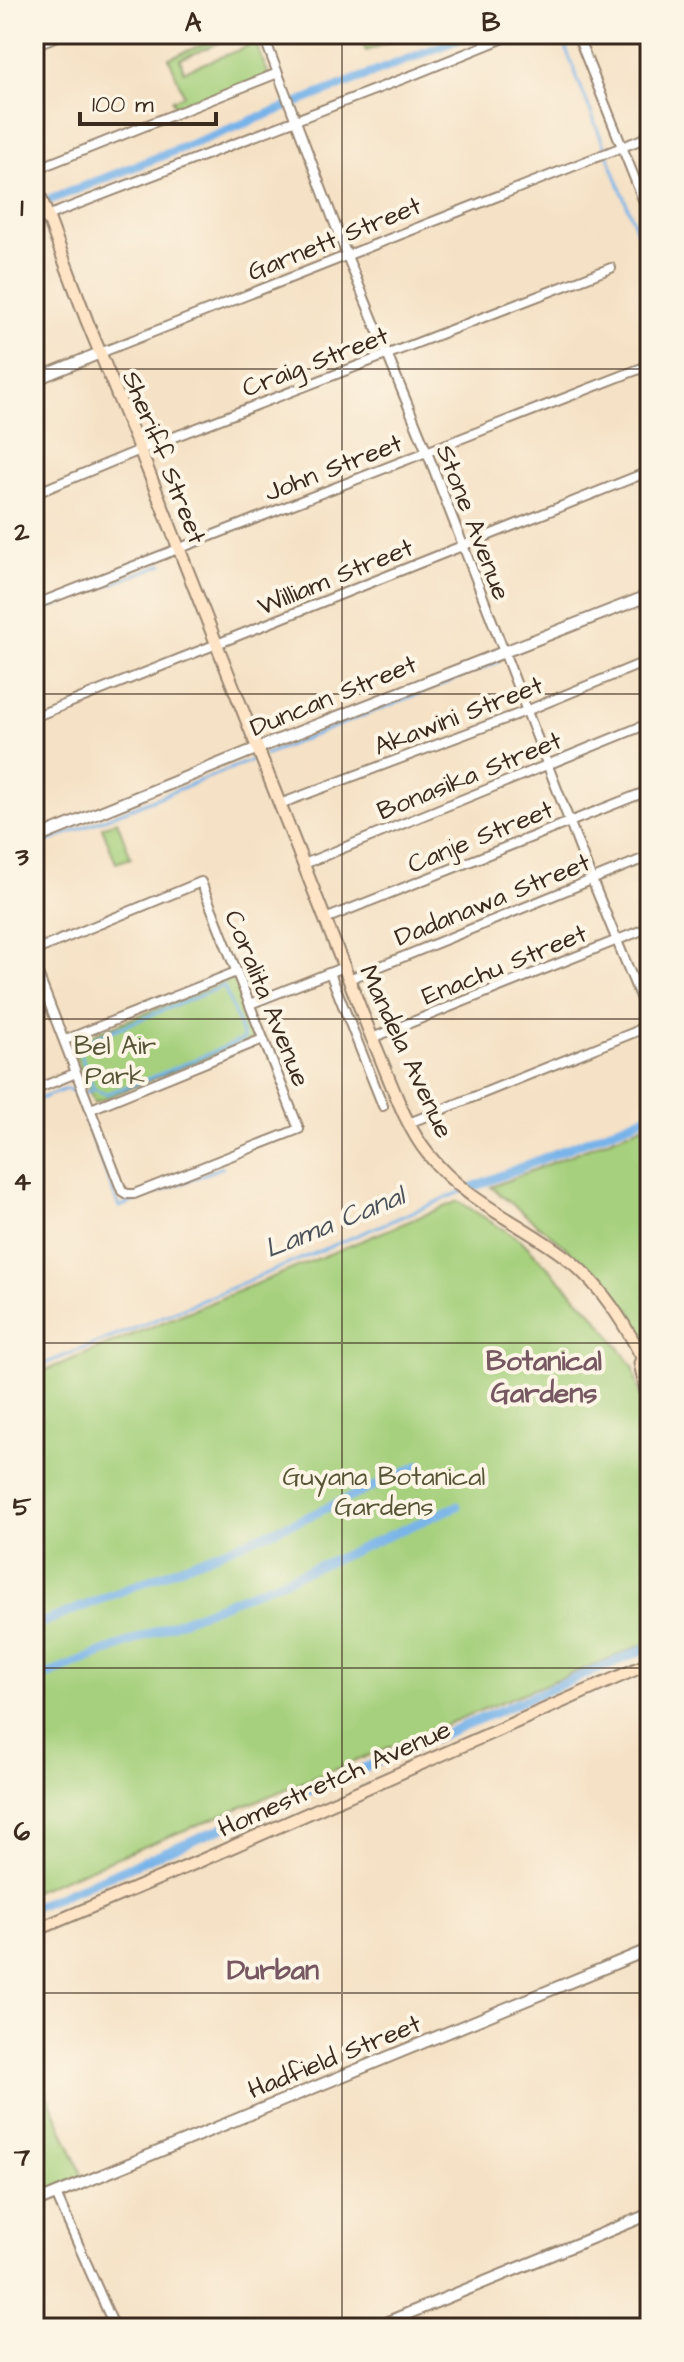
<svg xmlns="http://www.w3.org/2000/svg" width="684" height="2362" font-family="'Architects Daughter',sans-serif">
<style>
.green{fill:#a6d07d;stroke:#707d4e;stroke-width:2}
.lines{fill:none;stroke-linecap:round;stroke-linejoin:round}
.stream{stroke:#77b3e9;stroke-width:3}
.canal{stroke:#77b3e9;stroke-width:9}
.minor-casing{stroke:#988672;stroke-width:12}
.tertiary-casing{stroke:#988672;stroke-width:14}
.secondary-casing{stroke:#988672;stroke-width:15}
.minor{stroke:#fff;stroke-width:8}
.tertiary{stroke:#fff;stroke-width:10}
.secondary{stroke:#ffe4c6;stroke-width:11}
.grid{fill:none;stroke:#3b2a1e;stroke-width:2;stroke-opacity:0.55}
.labels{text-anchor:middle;stroke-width:8;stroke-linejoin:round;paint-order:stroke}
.street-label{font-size:26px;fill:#3b2a1e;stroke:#fcf5e5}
.park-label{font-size:26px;fill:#565436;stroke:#fcf5e5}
.water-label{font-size:28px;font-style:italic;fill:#4d535b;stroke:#fcf5e5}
.neighbourhood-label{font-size:28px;font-weight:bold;fill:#775862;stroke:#fcf5e5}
.neatline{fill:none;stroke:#3b2a1e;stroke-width:3}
.grid-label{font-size:26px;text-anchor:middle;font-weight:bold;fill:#3b2a1e}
</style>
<rect width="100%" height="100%" fill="#fcf5e5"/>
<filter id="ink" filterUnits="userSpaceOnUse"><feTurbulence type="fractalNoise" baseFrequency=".0125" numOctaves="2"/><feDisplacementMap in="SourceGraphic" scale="16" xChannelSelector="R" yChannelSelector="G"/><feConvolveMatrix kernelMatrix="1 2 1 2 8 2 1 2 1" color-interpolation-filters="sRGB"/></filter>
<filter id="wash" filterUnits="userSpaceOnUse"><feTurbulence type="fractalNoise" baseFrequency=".006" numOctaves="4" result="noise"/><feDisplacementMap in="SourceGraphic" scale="32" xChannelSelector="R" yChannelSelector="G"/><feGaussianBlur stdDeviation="1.8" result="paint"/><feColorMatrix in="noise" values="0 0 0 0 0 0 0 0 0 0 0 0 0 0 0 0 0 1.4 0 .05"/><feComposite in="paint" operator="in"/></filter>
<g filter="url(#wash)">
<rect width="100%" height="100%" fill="#f5e1c5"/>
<g class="green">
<path d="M230,34H241L180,59L184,71L247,47L242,34H252L269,75L177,111L172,100L184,95L169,58Z"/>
<path d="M359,34H410L366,51Z"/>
<path d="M117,821L131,858L116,863L102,827Z"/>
<path d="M234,978L257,1038L94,1103L70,1043Z"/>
<path d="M650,1123V1348L630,1309L568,1249L491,1187Z"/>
<path d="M458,1201L522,1241L596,1317L633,1366L650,1438V1642L34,1891V1375Z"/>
<path d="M34,2065L83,2176L34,2197Z"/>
</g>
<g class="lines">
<g class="stream">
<path d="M565,46L650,264"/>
<path d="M34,614L163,564"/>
<path d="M264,755L498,662"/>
<path d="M34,847L257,758"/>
<path d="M76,1096L119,1207L223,1167"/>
<path d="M34,1101L66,1089L73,1091L76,1096L94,1089L77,1045L224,986L244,1039L143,1081L105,1094L94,1089"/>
<path d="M34,1368L133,1329L463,1191"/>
</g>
<g class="canal">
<path d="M34,206L472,34"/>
<path d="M473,1187L650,1115"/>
<path d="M34,1626L305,1518L420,1465"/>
<path d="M34,1680L338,1558L457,1506"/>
<path d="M34,1907L650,1647"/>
</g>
</g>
</g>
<g filter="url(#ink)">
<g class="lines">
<defs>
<g id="minor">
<path d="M263,34L347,256L427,452L592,880L648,1016L647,1023L635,1032L409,1123"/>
<path d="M577,34L650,217"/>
<path d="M34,45L63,34"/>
<path d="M34,170L278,73"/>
<path d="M47,216L418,73L514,34"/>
<path d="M100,353L650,136"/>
<path d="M34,494L140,450L611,268"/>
<path d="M34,605L647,366"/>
<path d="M34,717L650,471"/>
<path d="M280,804L526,711L650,660"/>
<path d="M304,864L650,723"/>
<path d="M325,919L650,790"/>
<path d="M34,951L201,882L299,1129L134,1194H127L122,1191L34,964"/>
<path d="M330,973L383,1106"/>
<path d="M349,979L650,856"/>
<path d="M250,1004L344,967"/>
<path d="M372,1038L650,927"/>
<path d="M65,1040L236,972"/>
<path d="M34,1090L76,1073"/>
<path d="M91,1109L263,1039"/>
<path d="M56,2194L115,2328"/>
</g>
<g id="tertiary">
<path d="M34,220L47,216"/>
<path d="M34,380L100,353"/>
<path d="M34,839L258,748L650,595"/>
<path d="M34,2203L650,1949"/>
<path d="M373,2328L650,2214"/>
</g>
<g id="secondary">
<path d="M34,180L87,321L140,450L372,1038C388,1073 404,1125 428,1154C466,1202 516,1220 564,1256C603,1285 629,1330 650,1373"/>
<path d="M640,1363L650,1408"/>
<path d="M34,1931L200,1861L650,1663"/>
</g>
</defs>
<use href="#minor" class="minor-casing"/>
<use href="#tertiary" class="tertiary-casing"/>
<use href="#secondary" class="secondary-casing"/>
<use href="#minor" class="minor"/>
<use href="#tertiary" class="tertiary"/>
<use href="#secondary" class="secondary"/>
</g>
</g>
<path class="grid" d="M342,34V2328M34,369H650M34,694H650M34,1019H650M34,1343H650M34,1668H650M34,1993H650"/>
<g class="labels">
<g class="street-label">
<text transform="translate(334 238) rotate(-22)" y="9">Garnett Street</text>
<text transform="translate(315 361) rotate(-21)" y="9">Craig Street</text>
<text transform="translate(165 457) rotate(68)" y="9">Sheriff Street</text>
<text transform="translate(333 467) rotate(-21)" y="9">John Street</text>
<text transform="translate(474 522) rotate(69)" y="9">Stone Avenue</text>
<text transform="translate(335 576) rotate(-22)" y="9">William Street</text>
<text transform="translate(333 695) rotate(-22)" y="9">Duncan Street</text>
<text transform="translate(458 715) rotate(-21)" y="9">Akawini Street</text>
<text transform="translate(469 775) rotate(-22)" y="9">Bonasika Street</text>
<text transform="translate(480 836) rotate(-22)" y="9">Canje Street</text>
<text transform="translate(492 899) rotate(-22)" y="9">Dadanawa Street</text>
<text transform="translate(504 964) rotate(-22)" y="9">Enachu Street</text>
<text transform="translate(268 998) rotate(68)" y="9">Coralita Avenue</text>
<text transform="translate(407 1051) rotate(65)" y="9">Mandela Avenue</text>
<text transform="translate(334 1778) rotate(-24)" y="9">Homestretch Avenue</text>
<text transform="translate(334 2056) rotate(-22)" y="9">Hadfield Street</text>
</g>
<g class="park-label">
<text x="115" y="1054">Bel Air<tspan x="115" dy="30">Park</tspan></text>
<text x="384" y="1485">Guyana Botanical<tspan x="384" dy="30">Gardens</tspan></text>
</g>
<g class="water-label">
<text transform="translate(334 1221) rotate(-22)" y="10">Lama Canal</text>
</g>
<g class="neighbourhood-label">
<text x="544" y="1370">Botanical<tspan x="544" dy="32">Gardens</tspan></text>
<text x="273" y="1979">Durban</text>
</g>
</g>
<rect width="684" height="2362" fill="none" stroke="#fcf5e5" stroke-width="88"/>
<path d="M80 112v12h136v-12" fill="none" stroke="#3b2a1e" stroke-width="4"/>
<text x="92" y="112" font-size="24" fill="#3b2a1e" stroke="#fcf5e5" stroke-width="6" paint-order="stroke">100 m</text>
<rect x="44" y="44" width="596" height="2274" class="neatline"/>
<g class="grid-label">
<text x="193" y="31">A</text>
<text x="491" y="31">B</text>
<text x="22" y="216">1</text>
<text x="22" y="540">2</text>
<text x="22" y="865">3</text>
<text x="22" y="1190">4</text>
<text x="22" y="1515">5</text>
<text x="22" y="1840">6</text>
<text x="22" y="2165">7</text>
</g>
</svg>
